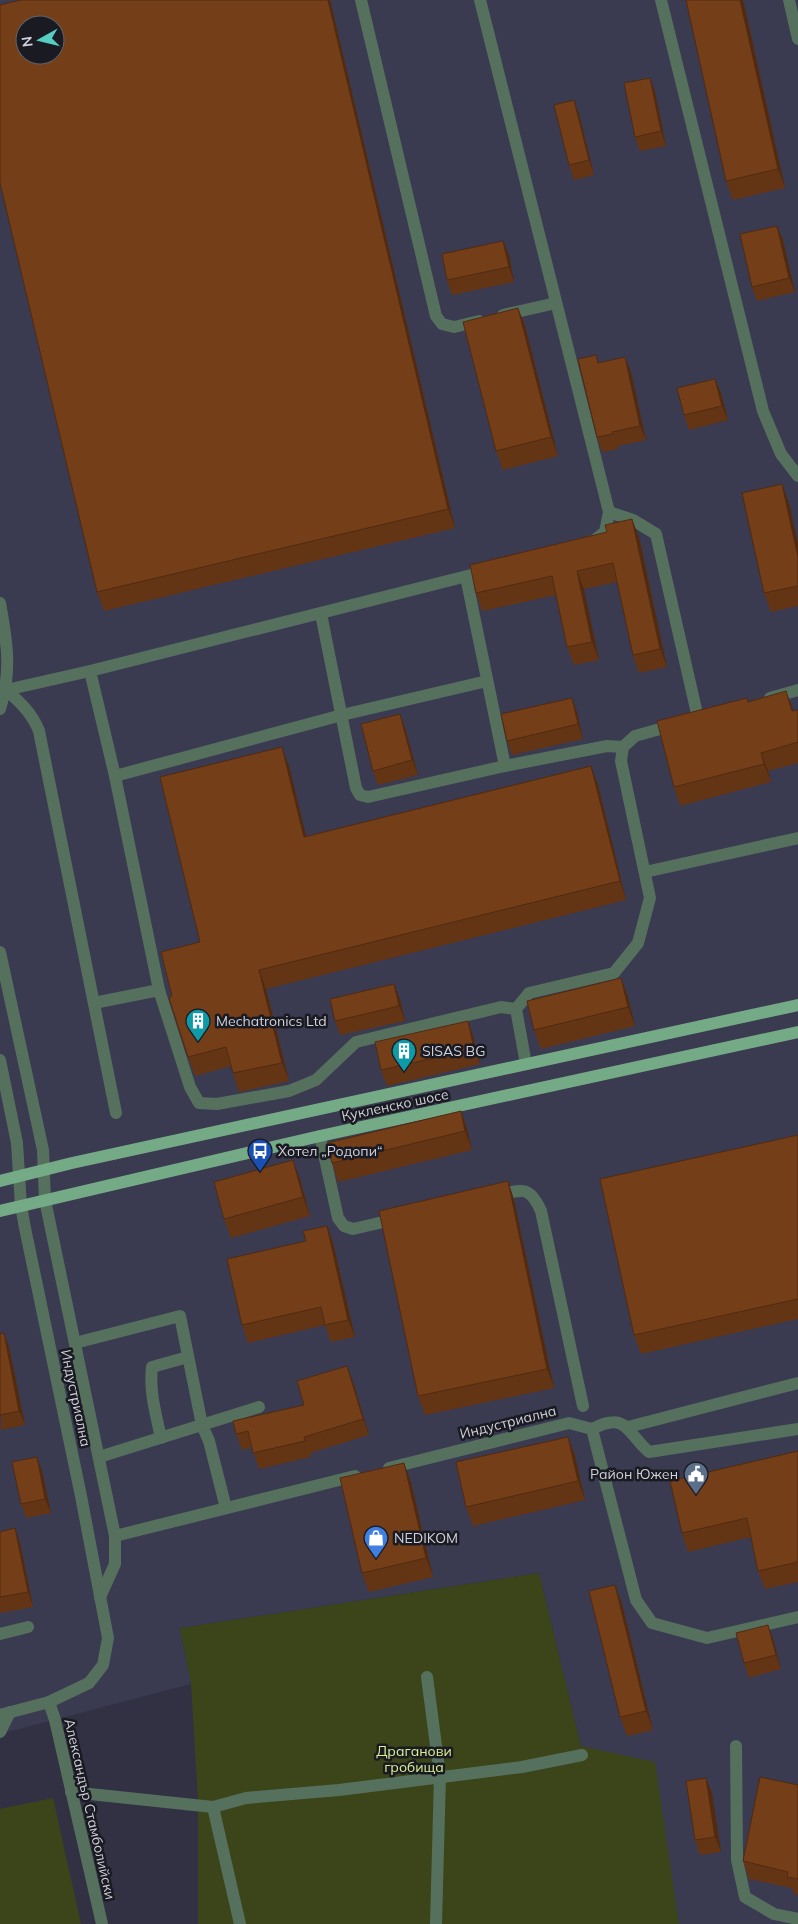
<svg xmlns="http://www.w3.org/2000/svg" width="798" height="1924" font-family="Mulish,sans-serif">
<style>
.built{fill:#3a3a51;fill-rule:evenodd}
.green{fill:#3c4519}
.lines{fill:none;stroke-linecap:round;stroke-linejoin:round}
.minor{stroke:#56705e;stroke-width:12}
.major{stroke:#75aa86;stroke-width:12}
.wall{fill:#643515}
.shaded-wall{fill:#512b11}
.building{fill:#743e18;stroke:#512b11;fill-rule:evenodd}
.labels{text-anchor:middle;stroke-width:5;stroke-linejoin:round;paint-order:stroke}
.poi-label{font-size:14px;fill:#d0d0db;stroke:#1a1a22;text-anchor:start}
.street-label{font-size:14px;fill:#d0d0db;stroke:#1a1a22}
.park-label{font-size:14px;fill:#d9ef91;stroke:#1a1a22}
</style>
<rect width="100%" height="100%" fill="#323143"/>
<path class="built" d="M0,0H798V1924H679L671,1878L581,1746L539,1573L180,1628L191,1684L0,1734ZM25,25H55V55H25Z"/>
<g class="green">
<path d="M539,1573L581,1746L655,1762L679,1924H198V1799L191,1684L180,1628Z"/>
<path d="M53,1798L81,1924H0V1809Z"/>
</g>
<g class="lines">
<g class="minor">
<path d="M361,0L436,316L442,324L454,327L479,321"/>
<path d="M480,0L609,512L633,520L656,534L698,718"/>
<path d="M661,0L763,411L781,454L798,476"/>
<path d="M789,0L798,39"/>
<path d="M503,315L556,303"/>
<path d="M592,542L605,532L609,512"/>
<path d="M466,577L505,766"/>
<path d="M0,603C7,641 12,672 0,709"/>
<path d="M321,614L356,788L360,795L368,797L505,766L607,746L623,747"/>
<path d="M90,671L115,776L159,990L94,1003"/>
<path d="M6,690L90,671L487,571"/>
<path d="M6,690C20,702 32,713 39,731L116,1113"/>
<path d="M770,698L798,690"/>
<path d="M115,776L342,715L487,681"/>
<path d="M645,872L798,838"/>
<path d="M0,952L43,1150L45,1200L115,1536V1564L100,1597"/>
<path d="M159,990L190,1087L199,1103L217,1104L289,1091L316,1080L356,1042L501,1007L516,1009"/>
<path d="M0,1060L17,1143L21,1206L25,1228L81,1496L108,1638L103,1665L89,1683L49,1702L0,1715"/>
<path d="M526,1064L516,1009L529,993L614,973L638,943L650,898L621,761L623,747L635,736L674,725"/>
<path d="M320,1136L338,1218L344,1226L353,1229L396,1219"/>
<path d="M496,1196C521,1190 529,1184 541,1211L583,1406"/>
<path d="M75,1343L180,1316L202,1425L209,1441L226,1508"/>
<path d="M628,1427L798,1383"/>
<path d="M592,1429C627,1411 626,1432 649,1452L798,1429"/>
<path d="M161,1438C156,1415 149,1390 152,1367L188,1357"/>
<path d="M99,1457L259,1407"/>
<path d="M389,1468L569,1423L592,1429L636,1600L652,1623L707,1638L798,1617"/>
<path d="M115,1536L355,1476"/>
<path d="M0,1634L28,1627"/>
<path d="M427,1677L440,1776L436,1924"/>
<path d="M49,1702L55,1720L102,1924"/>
<path d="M0,1732L10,1712"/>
<path d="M736,1746L737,1860L745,1897L774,1914L798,1919"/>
<path d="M71,1792L213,1807L246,1798L339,1790L522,1767L582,1755"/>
<path d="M213,1807L240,1924"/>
</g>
<g class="major">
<path d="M0,1181L72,1163L798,1005"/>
<path d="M0,1211L320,1136L798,1032"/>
</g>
</g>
<g class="wall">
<path d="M330,0L455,528L104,611L97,592Z"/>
<path d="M744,4L785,188L733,200L726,181Z"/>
<path d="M650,78L655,92L666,146L640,151L635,137Z"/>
<path d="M579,114L594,175L574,180L569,165Z"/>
<path d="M777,226L783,240L795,292L757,301L752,287Z"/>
<path d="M509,255L514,282L452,295L447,280Z"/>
<path d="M518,308L525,326L558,456L503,470L496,451Z"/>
<path d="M596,355L599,363L631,372L646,440L618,446V449L602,452L597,437Z"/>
<path d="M721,393L728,420L689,430L684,415Z"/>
<path d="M789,503L798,544V606L771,612L764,593Z"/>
<path d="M639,537L667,667L639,673L633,655L617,582L584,589L599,660L574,665L567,647L556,595L482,611L476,593Z"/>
<path d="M749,702L793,711L798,710V763L768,771L771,782L680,806L674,787Z"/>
<path d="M577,712L583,739L512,755L507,741Z"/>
<path d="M400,714L405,728L418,775L378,785L373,771Z"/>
<path d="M289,766L306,837L598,785L626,900L266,989L289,1081L239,1092L231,1066L195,1076L188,1057L172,996L200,942Z"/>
<path d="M621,978L628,997L635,1026L541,1049L534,1030Z"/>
<path d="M400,999L405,1021L340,1035L335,1021Z"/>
<path d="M468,1021L473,1036L480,1064L387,1086L381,1070Z"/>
<path d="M461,1111L467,1129L472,1150L338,1182L332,1163Z"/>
<path d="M798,1135V1319L641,1354L634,1335Z"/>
<path d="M300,1179L310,1216L231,1238L224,1219Z"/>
<path d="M508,1181L514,1200L554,1388L425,1415L418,1396Z"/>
<path d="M327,1226L333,1243L355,1337L331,1342L325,1325L248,1343L242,1325L306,1241Z"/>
<path d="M0,1334L9,1347L25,1425L1,1430Z"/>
<path d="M353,1382L369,1435L310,1453L311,1457L259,1469L252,1447L242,1450L236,1434L304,1405Z"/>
<path d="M568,1437L575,1456L585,1500L473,1526L466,1507Z"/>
<path d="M798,1451V1582L765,1589L758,1571L751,1537L688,1552L682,1533Z"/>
<path d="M42,1471L51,1513L26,1518L21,1504Z"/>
<path d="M411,1482L433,1577L369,1592L362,1573Z"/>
<path d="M0,1532L20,1543L33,1607L0,1613Z"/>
<path d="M615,1585L622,1604L653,1730L627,1736L620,1717Z"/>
<path d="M773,1639L781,1669L749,1678L744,1663Z"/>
<path d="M706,1778L712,1793L721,1852L700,1855L695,1840Z"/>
<path d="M798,1785V1895L794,1894L792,1888L749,1879L743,1861Z"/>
</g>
<g class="shaded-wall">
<path d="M328,0H330L455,528L448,509Z"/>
<path d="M740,0H743L744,4L785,188L778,169Z"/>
<path d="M650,78L655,92L666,146L661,131Z"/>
<path d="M574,100L579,114L594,175L589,160Z"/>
<path d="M777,226L783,240L795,292L789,278Z"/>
<path d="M503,241L509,255L514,282L509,267Z"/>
<path d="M518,308L525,326L558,456L551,437Z"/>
<path d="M625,357L631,372L646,440L640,426Z"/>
<path d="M715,379L721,393L728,420L722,406Z"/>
<path d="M782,484L789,503L798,544V557Z"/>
<path d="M632,519L639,537L667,667L660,649Z"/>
<path d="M577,571L584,589L599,660L592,642Z"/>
<path d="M786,691L793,709L798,728L792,711Z"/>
<path d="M572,698L577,712L583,739L578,724Z"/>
<path d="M400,714L405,728L418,775L412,760Z"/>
<path d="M282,747L289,766L311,856L304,837Z"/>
<path d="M761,753L768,771L771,782L764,764Z"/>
<path d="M591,766L598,785L626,900L620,881Z"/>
<path d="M259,970L266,989L289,1081L282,1063Z"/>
<path d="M621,978L628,997L635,1026L628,1007Z"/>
<path d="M394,984L400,999L405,1021L399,1006Z"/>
<path d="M468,1021L473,1036L480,1064L474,1049Z"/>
<path d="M461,1111L467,1129L472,1150L465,1131Z"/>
<path d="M293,1160L300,1179L310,1216L303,1197Z"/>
<path d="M508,1181L514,1200L554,1388L547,1369Z"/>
<path d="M327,1226L333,1243L355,1337L348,1320Z"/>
<path d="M4,1333L9,1347L25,1425L19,1411Z"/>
<path d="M347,1366L353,1382L369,1435L363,1419Z"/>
<path d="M568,1437L575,1456L585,1500L578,1481Z"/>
<path d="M37,1457L42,1471L51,1513L45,1499Z"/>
<path d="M404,1463L411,1482L433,1577L426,1558Z"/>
<path d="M15,1528L20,1543L33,1607L28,1592Z"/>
<path d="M615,1585L622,1604L653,1730L646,1711Z"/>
<path d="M768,1625L773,1639L781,1669L776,1655Z"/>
<path d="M706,1778L712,1793L721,1852L715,1837Z"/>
</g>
<g class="building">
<path d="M21,0H328L448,509L97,592L0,183V5ZM25,25H55V55H25Z"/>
<path d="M686,0H740L778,169L726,181Z"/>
<path d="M650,78L661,131L635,137L624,83Z"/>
<path d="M574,100L589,160L569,165L554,105Z"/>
<path d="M777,226L789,278L752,287L740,234Z"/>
<path d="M503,241L509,267L447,280L442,254Z"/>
<path d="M518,308L551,437L496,451L463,322Z"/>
<path d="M596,355L598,363L625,357L640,426L612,432L613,434L597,437L578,359Z"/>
<path d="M715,379L722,406L684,415L677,388Z"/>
<path d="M782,484L798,557V586L764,593L742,493Z"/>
<path d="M632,519L660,649L633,655L613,563L577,571L592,642L567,647L552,576L476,593L470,565L607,532L605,525Z"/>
<path d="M786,691L792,711L798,710V742L761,753L764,764L674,787L657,721L747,698L748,702Z"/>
<path d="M572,698L578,724L507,741L501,714Z"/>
<path d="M400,714L412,760L373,771L361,724Z"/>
<path d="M282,747L304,837L591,766L620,881L259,970L282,1063L233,1073L226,1047L188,1057L169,998L172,996L161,952L200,942L160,777Z"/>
<path d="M621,978L628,1007L534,1030L527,1001Z"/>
<path d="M394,984L399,1006L335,1021L330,999Z"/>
<path d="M468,1021L474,1049L381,1070L375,1042Z"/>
<path d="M461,1111L465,1131L332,1163L327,1143Z"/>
<path d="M798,1135V1299L634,1335L600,1179Z"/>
<path d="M293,1160L303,1197L224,1219L214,1182Z"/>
<path d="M508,1181L547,1369L418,1396L379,1211Z"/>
<path d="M327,1226L348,1320L325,1325L321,1307L242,1325L227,1259L306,1241L303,1231Z"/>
<path d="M4,1333L19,1411L0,1415V1334Z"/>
<path d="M347,1366L363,1419L304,1437L305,1441L253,1453L248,1431L236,1434L233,1421L304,1405L297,1381Z"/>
<path d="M568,1437L578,1481L466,1507L456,1462Z"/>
<path d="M798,1451V1562L758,1571L747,1518L682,1533L670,1481Z"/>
<path d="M37,1457L45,1499L21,1504L12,1462Z"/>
<path d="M404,1463L426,1558L362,1573L340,1478Z"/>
<path d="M15,1528L28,1592L0,1597V1532Z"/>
<path d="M615,1585L646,1711L620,1717L589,1591Z"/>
<path d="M768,1625L776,1655L744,1663L736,1633Z"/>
<path d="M760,1777L798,1785V1879L787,1877L788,1872L743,1861Z"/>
<path d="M706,1778L715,1837L695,1840L686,1781Z"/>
</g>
<defs>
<symbol id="building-pin" viewBox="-11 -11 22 30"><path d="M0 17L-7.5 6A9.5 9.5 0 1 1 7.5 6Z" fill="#0f9aa8" stroke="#1a1a22"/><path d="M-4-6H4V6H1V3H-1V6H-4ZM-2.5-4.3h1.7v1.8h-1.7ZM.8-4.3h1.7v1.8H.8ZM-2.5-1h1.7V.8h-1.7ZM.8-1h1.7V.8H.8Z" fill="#fff"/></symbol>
<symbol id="bus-pin" viewBox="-11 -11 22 30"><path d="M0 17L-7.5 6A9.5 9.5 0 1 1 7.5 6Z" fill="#1a4fb4" stroke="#1a1a22"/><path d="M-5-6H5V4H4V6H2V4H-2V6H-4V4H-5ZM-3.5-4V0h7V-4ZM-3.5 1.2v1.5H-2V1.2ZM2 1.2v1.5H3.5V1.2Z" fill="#fff"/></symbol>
<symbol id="civic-pin" viewBox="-11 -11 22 30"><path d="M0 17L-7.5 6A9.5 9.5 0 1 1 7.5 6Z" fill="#5c6f8a" stroke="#1a1a22"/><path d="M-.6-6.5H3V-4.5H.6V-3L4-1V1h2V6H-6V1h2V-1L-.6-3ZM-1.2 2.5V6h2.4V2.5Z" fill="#fff"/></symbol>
<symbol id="shop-pin" viewBox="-11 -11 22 30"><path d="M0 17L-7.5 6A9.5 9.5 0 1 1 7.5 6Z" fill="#3f7fe0" stroke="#1a1a22"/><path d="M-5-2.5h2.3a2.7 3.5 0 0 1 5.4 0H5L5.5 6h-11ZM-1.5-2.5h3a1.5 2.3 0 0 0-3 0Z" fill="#fff"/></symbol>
</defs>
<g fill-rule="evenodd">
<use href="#building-pin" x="184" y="1007" width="28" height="38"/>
<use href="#building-pin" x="390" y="1037" width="28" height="38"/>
<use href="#bus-pin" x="246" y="1137" width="28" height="38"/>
<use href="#civic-pin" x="682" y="1460" width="28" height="38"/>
<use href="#shop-pin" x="362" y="1524" width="28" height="38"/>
</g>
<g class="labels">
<g class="poi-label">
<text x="216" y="1026">Mechatronics Ltd</text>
<text x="422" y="1056">SISAS BG</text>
<text x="278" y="1156">Хотел „Родопи“</text>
<text x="678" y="1479" text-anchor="end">Район Южен</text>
<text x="394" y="1543">NEDIKOM</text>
</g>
<g class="street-label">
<text transform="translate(395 1105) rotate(-12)" y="5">Кукленско шосе</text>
<text transform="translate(76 1398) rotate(78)" y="5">Индустриална</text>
<text transform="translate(508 1422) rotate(-14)" y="5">Индустриална</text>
<text transform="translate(90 1809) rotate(77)" y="5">Александър Стамболийски</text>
</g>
<g class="park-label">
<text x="414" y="1756">Драганови<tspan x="414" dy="16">гробища</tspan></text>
</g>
</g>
<g transform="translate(40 40) rotate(262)"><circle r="24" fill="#1a1a22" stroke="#63636c"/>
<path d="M0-4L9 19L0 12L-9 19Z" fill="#56cec2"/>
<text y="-8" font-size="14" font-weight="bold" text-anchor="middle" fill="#d0d0db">N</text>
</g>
</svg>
